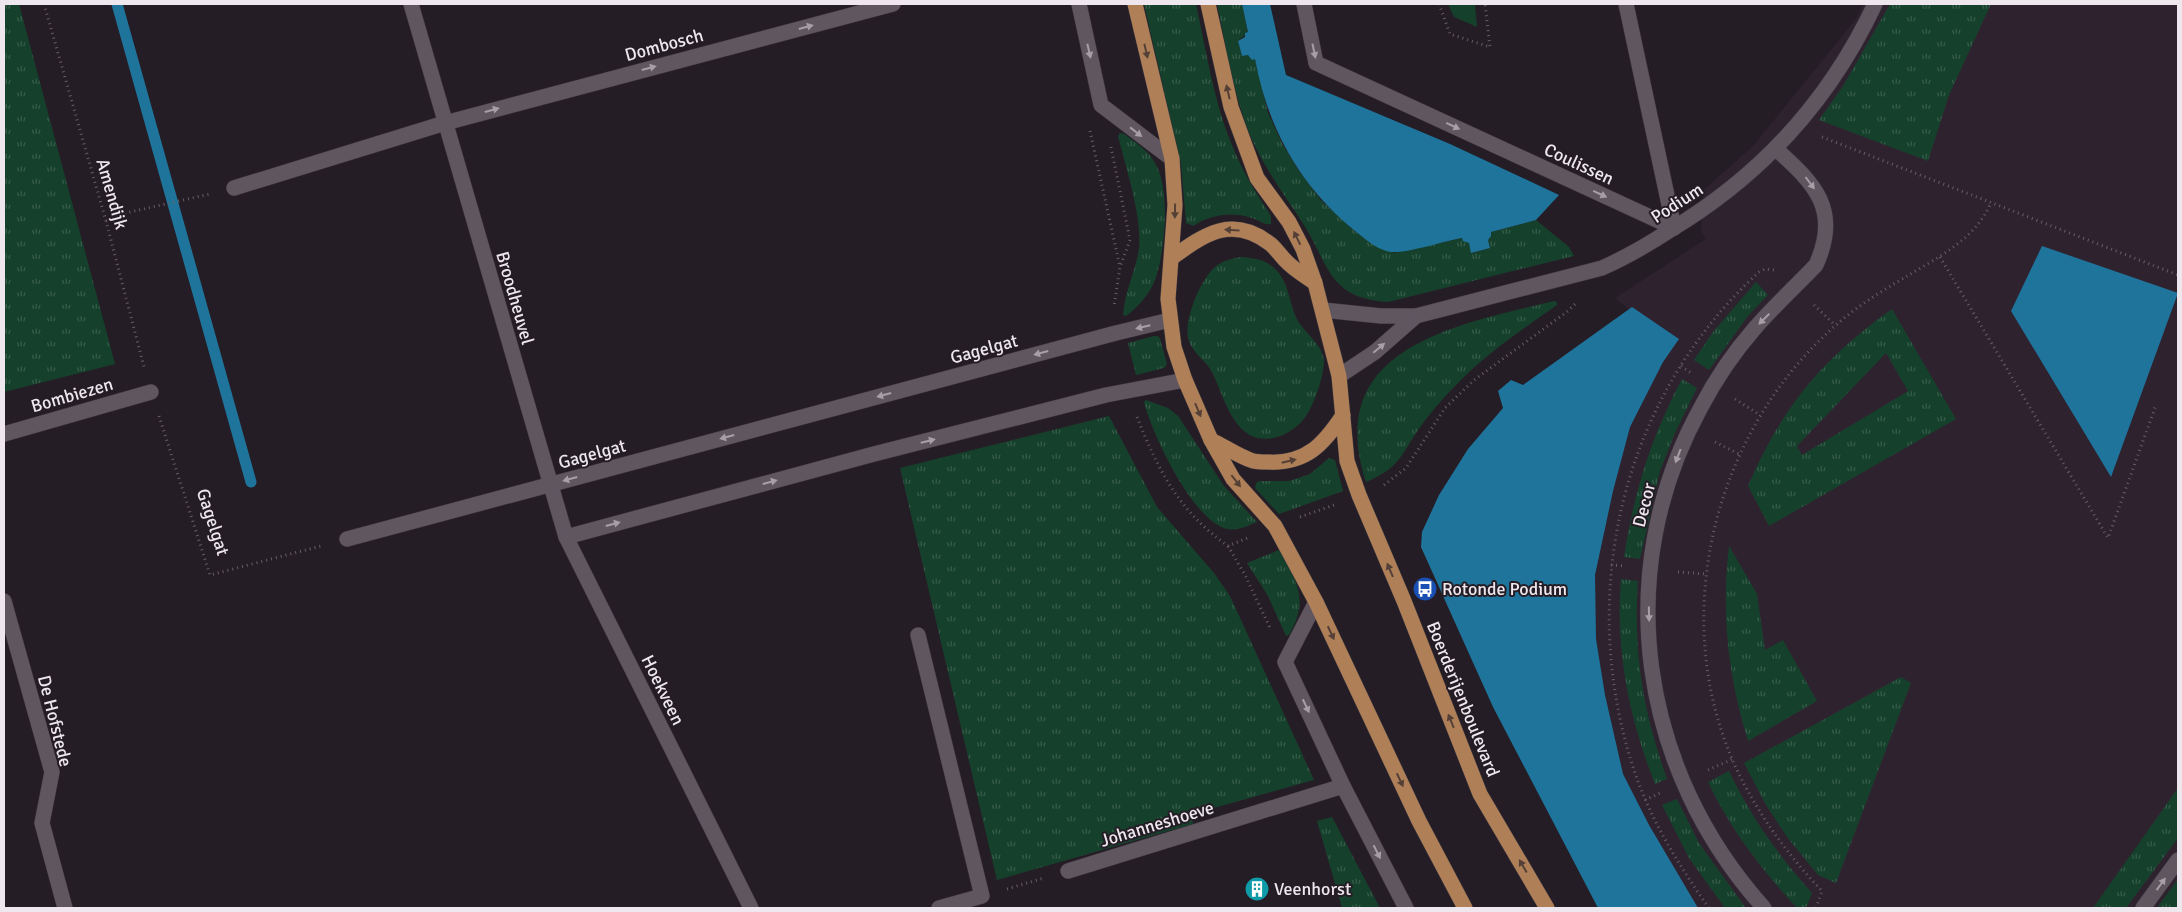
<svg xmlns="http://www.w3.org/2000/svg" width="2182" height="912" font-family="Signika,sans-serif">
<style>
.commercial{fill:#2f222f}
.grass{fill:url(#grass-tufts);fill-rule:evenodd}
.green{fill:#15412c}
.water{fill:#1f749c}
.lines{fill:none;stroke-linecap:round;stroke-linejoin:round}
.stream{stroke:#1f749c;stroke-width:11}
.minor-casing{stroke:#3f383f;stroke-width:16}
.major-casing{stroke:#3f383f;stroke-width:16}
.path{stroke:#665e66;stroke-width:3;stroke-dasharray:1 4;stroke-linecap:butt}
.minor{stroke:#605660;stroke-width:15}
.major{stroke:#af8058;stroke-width:15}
.oneway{fill:#a79fa7}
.oneway2{fill:#554037}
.labels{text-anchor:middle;stroke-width:4;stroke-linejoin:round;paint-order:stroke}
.street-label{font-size:18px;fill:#eee8ee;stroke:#251d25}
.poi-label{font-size:18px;fill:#eee8ee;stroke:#251d25;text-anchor:start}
</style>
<defs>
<pattern id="grass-tufts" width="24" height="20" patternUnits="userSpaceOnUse" patternTransform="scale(1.25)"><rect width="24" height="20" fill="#15412c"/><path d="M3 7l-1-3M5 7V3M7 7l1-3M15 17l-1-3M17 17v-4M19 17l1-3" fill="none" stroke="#375c4b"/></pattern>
</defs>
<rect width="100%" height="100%" fill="#251d25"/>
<path class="commercial" d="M1863,4H2178V908H1680L1606,777L1587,533L1664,338L1615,298L1706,239L1701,231L1704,190L1753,146L1856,19Z"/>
<g class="grass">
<path d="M4,4H19L115,364L4,392Z"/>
<path d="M1144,4H1196C1206,50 1214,102 1232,145C1242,171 1256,193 1271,216V224C1264,225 1258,220 1252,218C1231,211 1210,215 1193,226L1186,223L1181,164Z"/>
<path d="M1217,4H1242L1248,32L1238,41L1242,56L1247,55L1255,59L1268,113L1283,145L1297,168L1320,199L1352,229L1364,238L1394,253L1463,238L1464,241L1469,243L1472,253L1490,248L1488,240L1491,232L1536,220L1569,247L1574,256L1388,302C1327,298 1330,265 1302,222C1280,188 1255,155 1243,116C1231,80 1225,41 1217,4Z"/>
<path d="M1890,4H1991L1949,95L1928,161L1819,120L1843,86Z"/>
<path d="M1120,133L1124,134C1135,142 1149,151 1155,163C1171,189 1165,252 1155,280C1149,295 1138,307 1126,316L1123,315C1125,290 1136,271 1139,248C1142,216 1126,168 1118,136Z"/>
<path d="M1241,257C1252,258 1264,259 1273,267C1290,281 1288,303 1298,321C1306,334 1324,346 1324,362C1323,377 1317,396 1310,409C1304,422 1293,431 1280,436C1237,451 1226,402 1213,374C1207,361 1194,355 1189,341C1182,322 1202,274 1219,264C1226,260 1234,258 1241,257Z"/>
<path d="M1756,282L1768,295L1748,316L1709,370L1694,360L1713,332Z"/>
<path d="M1554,301L1557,302V305C1523,329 1487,353 1458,383C1443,398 1430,413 1418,430C1400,457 1399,468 1366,482C1322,347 1456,325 1554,301Z"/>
<path d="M1892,309L1956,419L1769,526L1748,486C1782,407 1822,359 1892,309ZM1886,353L1908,391L1802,455L1797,446Z"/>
<path d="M1154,336H1158L1160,339L1167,364L1164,368L1136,375L1128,343Z"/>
<path d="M1682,379L1697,388L1675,433L1660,471L1640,559L1624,557C1634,492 1651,437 1682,379Z"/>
<path d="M1146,400L1168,408L1178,416L1224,486L1257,522C1247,526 1238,531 1227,529C1193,521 1152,434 1144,402Z"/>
<path d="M1109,416L1157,507L1214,573L1230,596L1314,780L1192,814L1193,824L997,880L900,468Z"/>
<path d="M1329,458L1335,460L1343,491L1279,514L1255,488L1256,483L1260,481H1289L1310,474Z"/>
<path d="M1729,546L1757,594L1765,650L1783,640L1817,701L1748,741C1728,676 1721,614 1729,546Z"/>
<path d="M1279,550C1298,583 1309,600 1289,635L1286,636L1268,596L1247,563Z"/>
<path d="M1621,579L1638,581C1633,653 1643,711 1667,779L1655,784C1629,718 1615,650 1621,579Z"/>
<path d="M1901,677L1911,683L1836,883L1818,875L1787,837L1766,805L1744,763Z"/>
<path d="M1729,771C1751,817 1778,855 1812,893L1806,908H1797C1762,870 1730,829 1708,782Z"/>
<path d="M2178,788V838L2126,908H2093Z"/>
<path d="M1677,799L1699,843L1746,908H1725L1689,858L1662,805Z"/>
<path d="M1332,817L1380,908H1342L1317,821Z"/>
<path d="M2178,879V908H2157Z"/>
</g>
<path class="green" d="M1448,4H1475L1477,27L1454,17Z"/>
<g class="water">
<path d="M1242,4H1270L1286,75L1450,144L1559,195L1536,220L1491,232V236L1488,240L1490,248L1471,253L1469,243L1463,241L1462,238C1444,241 1412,252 1395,252C1381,253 1365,239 1355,231C1300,186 1268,129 1255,59L1252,60L1248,55L1242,56L1238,41L1245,37V33L1248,32Z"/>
<path d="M2042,246L2178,293L2111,477L2011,311Z"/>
<path d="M1632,307L1679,339L1663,362L1630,427L1613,491L1595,575L1596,639L1605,695L1623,774L1649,825L1698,908H1598L1493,707L1421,547L1422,532L1439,495L1468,449L1503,408L1498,391L1511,380L1523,385Z"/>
</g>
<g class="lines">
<path class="stream" d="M117,4L251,482"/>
<defs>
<g id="minor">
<path d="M411,4L566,537L751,908"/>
<path d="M1079,4L1101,105L1172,159"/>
<path d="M1304,4L1316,63L1674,228"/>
<path d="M1626,4L1674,228"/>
<path d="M234,188L445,123L893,4"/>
<path d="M1323,310L1381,316H1416L1375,352L1339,376"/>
<path d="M1416,316L1602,268C1627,257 1649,244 1672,229C1763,174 1830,100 1875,4"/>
<path d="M4,434L151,392"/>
<path d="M566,537L874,454L1106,395L1185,380"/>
<path d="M347,539L1116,333L1170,320"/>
<path d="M4,601L52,772L42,823L65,908"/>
<path d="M1316,602L1285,662L1343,786L1406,908"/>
<path d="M918,635L982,896L939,908"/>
<path d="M1068,871L1343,786"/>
<path d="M1764,908C1640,770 1610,574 1700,409C1715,380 1734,352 1755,328C1774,306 1796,286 1816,265C1841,210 1815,184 1776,149"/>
<path d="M2143,908L2178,860"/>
</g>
<g id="major">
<path d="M1135,4L1172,159L1175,205L1168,299L1174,347L1185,380L1211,440L1233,479L1275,526L1316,602L1419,821L1465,908"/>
<path d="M1208,4L1231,107L1257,178L1289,222L1303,249L1315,283L1339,376L1347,461L1359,495L1404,601L1480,794L1547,908"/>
<path d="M1173,257C1205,234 1232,215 1269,243C1275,247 1279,254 1285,260C1293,269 1305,276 1315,283"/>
<path d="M1211,440C1224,446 1238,456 1253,461C1257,462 1263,462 1268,462C1306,464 1324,444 1343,415"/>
</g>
</defs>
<use href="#minor" class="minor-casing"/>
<use href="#major" class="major-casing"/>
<g class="path">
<path d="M44,4L106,221L144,367"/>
<path d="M1439,4L1450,34L1490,47L1485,4"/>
<path d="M1090,131L1120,267"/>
<path d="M1822,137L2178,275"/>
<path d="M1111,147L1130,240L1120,267L1114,306"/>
<path d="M106,221L130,212L210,194"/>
<path d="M1940,257L2108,538L2156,405"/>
<path d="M1814,305L1835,325"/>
<path d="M1681,366L1691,373"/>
<path d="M1735,399L1760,415"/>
<path d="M159,416L210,575L321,546"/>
<path d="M1137,417C1159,472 1179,511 1228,546L1250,537"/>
<path d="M1715,442L1739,454"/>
<path d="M1384,485L1406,468L1445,408L1474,380L1568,311L1575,304"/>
<path d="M1300,517L1334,505"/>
<path d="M1228,546L1245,575L1271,630"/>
<path d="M1611,565L1625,566"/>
<path d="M1678,572L1707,574"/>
<path d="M1708,770L1733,759"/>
<path d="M1645,800L1660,793"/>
<path d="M1007,889L1044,878"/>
<path d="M1709,908C1680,867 1653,824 1636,776C1575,599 1619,400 1759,272L1765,269L1774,270"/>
<path d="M1816,908L1822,891C1787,854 1758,814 1736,768C1667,618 1713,433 1835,326C1856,307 1880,292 1904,278C1936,258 1976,240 1991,202"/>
</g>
<use href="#minor" class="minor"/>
<use href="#major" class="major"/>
</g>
<defs><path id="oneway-solid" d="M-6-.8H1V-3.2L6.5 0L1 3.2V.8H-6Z" transform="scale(1.25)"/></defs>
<g class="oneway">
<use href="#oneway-solid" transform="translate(806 27) rotate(-15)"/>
<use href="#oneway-solid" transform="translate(1089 51) rotate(77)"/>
<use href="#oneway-solid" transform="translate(1314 51) rotate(78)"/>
<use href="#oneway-solid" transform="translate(649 68) rotate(-15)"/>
<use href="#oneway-solid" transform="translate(492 110) rotate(-15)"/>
<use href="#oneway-solid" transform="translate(1453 126) rotate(25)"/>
<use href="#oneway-solid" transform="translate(1136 132) rotate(38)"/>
<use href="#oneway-solid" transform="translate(1810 183) rotate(53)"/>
<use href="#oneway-solid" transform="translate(1600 194) rotate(25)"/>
<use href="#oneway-solid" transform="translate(1764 319) rotate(135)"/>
<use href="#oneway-solid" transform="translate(1143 327) rotate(167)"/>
<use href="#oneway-solid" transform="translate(1379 348) rotate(-40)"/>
<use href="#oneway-solid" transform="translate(1041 353) rotate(165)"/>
<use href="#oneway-solid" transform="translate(884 395) rotate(165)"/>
<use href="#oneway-solid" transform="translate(727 437) rotate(165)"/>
<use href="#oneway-solid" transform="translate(928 441) rotate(-14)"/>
<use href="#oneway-solid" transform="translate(1678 456) rotate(111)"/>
<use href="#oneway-solid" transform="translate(570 479) rotate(165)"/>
<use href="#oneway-solid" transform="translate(770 482) rotate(-15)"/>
<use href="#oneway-solid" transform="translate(613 524) rotate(-15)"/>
<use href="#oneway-solid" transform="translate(1649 614) rotate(89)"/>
<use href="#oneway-solid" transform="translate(1306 706) rotate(65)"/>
<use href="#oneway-solid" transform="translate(1377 852) rotate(63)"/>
<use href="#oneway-solid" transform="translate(2161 884) rotate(-54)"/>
</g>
<g class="oneway2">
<use href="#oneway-solid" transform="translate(1146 51) rotate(77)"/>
<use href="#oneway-solid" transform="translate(1228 92) rotate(-103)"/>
<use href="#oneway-solid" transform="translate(1175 211) rotate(91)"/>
<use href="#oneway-solid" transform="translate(1232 230) rotate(-177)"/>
<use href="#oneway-solid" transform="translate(1297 238) rotate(-116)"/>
<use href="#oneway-solid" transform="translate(1198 410) rotate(67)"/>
<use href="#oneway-solid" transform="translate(1289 461) rotate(-13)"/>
<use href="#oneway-solid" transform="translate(1236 481) rotate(52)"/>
<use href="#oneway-solid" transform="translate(1390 570) rotate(-113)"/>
<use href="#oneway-solid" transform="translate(1331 633) rotate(65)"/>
<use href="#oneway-solid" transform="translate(1451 721) rotate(-112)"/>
<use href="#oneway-solid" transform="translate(1400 780) rotate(65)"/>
<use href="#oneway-solid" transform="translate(1523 866) rotate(-120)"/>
</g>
<defs>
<symbol id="bus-disc" viewBox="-11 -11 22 22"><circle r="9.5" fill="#1a4fb4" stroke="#251d25"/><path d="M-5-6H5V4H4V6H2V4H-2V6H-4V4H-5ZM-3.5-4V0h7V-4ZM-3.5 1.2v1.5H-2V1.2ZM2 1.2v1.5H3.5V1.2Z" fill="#fff"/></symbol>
<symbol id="building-disc" viewBox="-11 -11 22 22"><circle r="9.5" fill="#0f9aa8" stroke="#251d25"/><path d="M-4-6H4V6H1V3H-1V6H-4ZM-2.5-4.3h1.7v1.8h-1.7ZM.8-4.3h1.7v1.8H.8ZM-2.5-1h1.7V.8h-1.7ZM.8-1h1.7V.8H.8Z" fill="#fff"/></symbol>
</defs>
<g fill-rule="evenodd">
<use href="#bus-disc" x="1411" y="575" width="28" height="28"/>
<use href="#building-disc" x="1243" y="875" width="28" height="28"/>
</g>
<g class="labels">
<g class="street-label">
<text transform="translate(664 45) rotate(-15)" y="6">Dombosch</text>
<text transform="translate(1579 164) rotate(25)" y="6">Coulissen</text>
<text transform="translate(112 194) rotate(74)" y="6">Amendijk</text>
<text transform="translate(1677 203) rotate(-33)" y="6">Podium</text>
<text transform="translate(515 298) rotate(74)" y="6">Broodheuvel</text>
<text transform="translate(984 349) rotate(-15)" y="6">Gagelgat</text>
<text transform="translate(72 395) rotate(-16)" y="6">Bombiezen</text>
<text transform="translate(592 454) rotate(-15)" y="6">Gagelgat</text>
<text transform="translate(1644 505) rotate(-76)" y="6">Decor</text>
<text transform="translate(213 522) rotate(72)" y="6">Gagelgat</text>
<text transform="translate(663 690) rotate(64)" y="6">Hoekveen</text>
<text transform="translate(1463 699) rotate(68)" y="6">Boerderijenboulevard</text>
<text transform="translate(55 721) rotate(76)" y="6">De Hofstede</text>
<text transform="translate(1157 824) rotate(-17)" y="6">Johanneshoeve</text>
</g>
<g class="poi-label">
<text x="1442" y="595">Rotonde Podium</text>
<text x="1274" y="895">Veenhorst</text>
</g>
</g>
<rect width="2182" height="912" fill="none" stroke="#eee8ee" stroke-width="10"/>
</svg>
